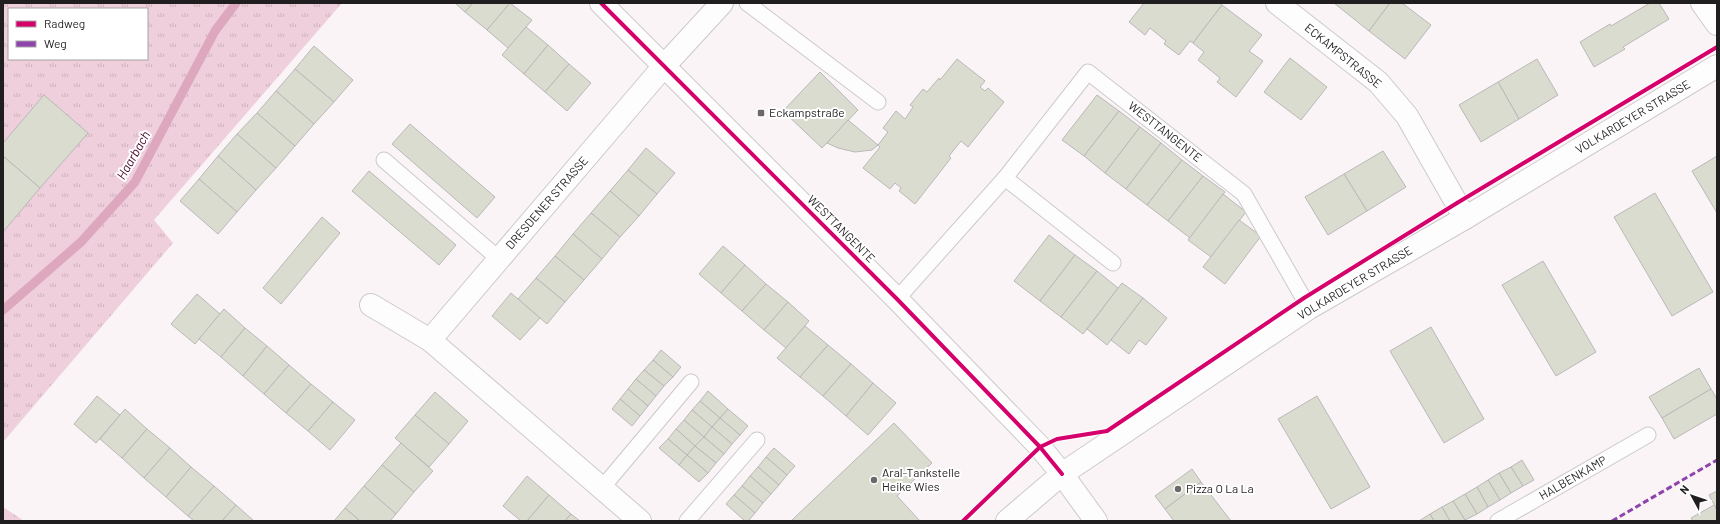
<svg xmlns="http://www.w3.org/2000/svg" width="1720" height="524" font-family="Barlow,sans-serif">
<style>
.grass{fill:url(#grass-tufts);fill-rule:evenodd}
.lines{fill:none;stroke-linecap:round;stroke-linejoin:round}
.stream{stroke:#dda8be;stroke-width:9}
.building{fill:#dadcd0;stroke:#bab8b8}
.lane-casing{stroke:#cdc9cb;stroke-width:17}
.street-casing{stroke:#cdc9cb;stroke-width:24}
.secondary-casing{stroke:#cdc9cb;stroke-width:24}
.lane{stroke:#fefdfe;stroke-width:15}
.street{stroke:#fefdfe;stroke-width:22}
.secondary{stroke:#fefdfe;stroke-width:22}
.quiet{stroke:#8e44ad;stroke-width:3;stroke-dasharray:6 3;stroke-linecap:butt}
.cycleway-casing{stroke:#fff;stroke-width:6}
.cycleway{stroke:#d6006c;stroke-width:4}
.poi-dot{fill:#6d696a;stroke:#fff;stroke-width:1.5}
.labels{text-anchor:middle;stroke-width:4;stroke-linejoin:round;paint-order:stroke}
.street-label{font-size:12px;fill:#211e1f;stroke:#fff}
.poi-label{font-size:12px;fill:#211e1f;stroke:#fff;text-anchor:start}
.water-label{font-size:13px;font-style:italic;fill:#4d0b2e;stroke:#fff}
</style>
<defs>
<pattern id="grass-tufts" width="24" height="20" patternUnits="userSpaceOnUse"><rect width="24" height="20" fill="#efcfdb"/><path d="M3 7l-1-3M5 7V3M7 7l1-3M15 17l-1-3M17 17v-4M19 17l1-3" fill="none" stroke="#cdb1bc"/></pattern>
</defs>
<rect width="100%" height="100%" fill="#faf4f6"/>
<g class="grass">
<path d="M3,3H342L154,220L173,243L3,442ZM9,9H147V59H9Z"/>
<path d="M3,507L24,521H3Z"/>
</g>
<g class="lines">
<path class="stream" d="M3,310L81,242L135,182L215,31L236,3"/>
</g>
<g class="building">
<path d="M455,3H473L465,12Z"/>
<path d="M473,3H510L487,30L465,12Z"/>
<path d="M510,3L532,20L508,48L487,30Z"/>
<path d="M1144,3H1220L1222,5L1193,43L1190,41L1179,55L1164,44L1166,41L1150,28L1145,35L1129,22Z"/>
<path d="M1334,3H1390L1369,31Z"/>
<path d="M1390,3H1402L1431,25L1405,59L1369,31Z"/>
<path d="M1650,3H1659L1669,19L1623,47L1625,49L1594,67L1580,42L1610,24L1611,26Z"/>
<path d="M1222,5L1262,35L1249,51L1263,61L1236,97L1217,82L1220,78L1198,60L1204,52L1193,43Z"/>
<path d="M526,27L548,45L524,74L502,55Z"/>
<path d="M548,45L569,64L545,92L524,74Z"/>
<path d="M314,46L353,80L334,102L295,69Z"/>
<path d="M1290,58L1327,87L1301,120L1264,92Z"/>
<path d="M957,59L985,81L980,87L985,91L988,88L1004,102L968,147L961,141L949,156L951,158L915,204L899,191L901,188L895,183L890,189L863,168L880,147L878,145L888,132L883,128L896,111L905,119L913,107L910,105L923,89L927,92L939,78L940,80Z"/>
<path d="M1537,59L1558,95L1519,119L1498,82Z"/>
<path d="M569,64L591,83L567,111L545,92Z"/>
<path d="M295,69L334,102L314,124L276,91Z"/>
<path d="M820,72L858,110L822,148L783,111Z"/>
<path d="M1498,82L1519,119L1481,142L1459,105Z"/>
<path d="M276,91L314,124L295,146L257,113Z"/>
<path d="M44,95L88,133L40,188L3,156V143Z"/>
<path d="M1097,95L1119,111L1084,156L1062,140Z"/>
<path d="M1119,111L1140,127L1105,173L1084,156Z"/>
<path d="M257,113L295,146L276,168L237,134Z"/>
<path d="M848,120L878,145L872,150L855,152L838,148L827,143Z"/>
<path d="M410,124L495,197L477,218L392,144Z"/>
<path d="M1140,127L1161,143L1126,189L1105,173Z"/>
<path d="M237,134L276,168L256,190L218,156Z"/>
<path d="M1161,143L1182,160L1147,205L1126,189Z"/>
<path d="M646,148L675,173L657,194L628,170Z"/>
<path d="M1383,151L1406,187L1367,211L1344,174Z"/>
<path d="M3,156L40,188L3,232Z"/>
<path d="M218,156L256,190L237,212L199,179Z"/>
<path d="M1717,156V213L1692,171Z"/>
<path d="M1182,160L1203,176L1168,221L1147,205Z"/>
<path d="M628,170L657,194L639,216L610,191Z"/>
<path d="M369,171L456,245L439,265L352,191Z"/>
<path d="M1344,174L1367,211L1328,235L1305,197Z"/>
<path d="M1203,176L1225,192L1190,238L1168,221Z"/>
<path d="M199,179L237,212L218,234L180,201Z"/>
<path d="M610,191L639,216L620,237L591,213Z"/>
<path d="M1655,193L1713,292L1672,316L1614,217Z"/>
<path d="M1223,194L1246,212L1211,257L1188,240Z"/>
<path d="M591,213L620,237L602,259L573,234Z"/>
<path d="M322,217L340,233L281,304L263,288Z"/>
<path d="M1239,220L1261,236L1225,284L1203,267Z"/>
<path d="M573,234L602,259L584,280L555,256Z"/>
<path d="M1049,235L1075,255L1040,301L1014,281Z"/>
<path d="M723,246L745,265L721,293L699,274Z"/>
<path d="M1075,255L1097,271L1061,317L1040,301Z"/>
<path d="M555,256L584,280L565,302L536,278Z"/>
<path d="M1543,261L1596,352L1556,376L1502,285Z"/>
<path d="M745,265L766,284L742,311L721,293Z"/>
<path d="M1097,271L1118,288L1083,334L1061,317Z"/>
<path d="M536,278L565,302L547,324L518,299Z"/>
<path d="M1122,283L1143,298L1107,345L1087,329Z"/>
<path d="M766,284L788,302L764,330L742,311Z"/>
<path d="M511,293L540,318L520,340L492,316Z"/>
<path d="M197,294L220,314L195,344L171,324Z"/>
<path d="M1143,298L1167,318L1146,345L1139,340L1129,354L1111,340Z"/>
<path d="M788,302L809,321L786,348L764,330Z"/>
<path d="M224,309L245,328L221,357L199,339Z"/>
<path d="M805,326L828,345L800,377L777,358Z"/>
<path d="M1431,327L1484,419L1444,443L1390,351Z"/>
<path d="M245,328L267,346L243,376L221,357Z"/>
<path d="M828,345L851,364L823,396L800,377Z"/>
<path d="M267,346L289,365L264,394L243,376Z"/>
<path d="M661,350L681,367L673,377L653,360Z"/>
<path d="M653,360L673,377L664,386L644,370Z"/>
<path d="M851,364L873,383L846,416L823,396Z"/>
<path d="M289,365L311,384L286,413L264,394Z"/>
<path d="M1699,368L1711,389L1662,418L1649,397Z"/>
<path d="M644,370L664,386L656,396L636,379Z"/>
<path d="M636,379L656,396L648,406L628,389Z"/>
<path d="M873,383L896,403L868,435L846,416Z"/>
<path d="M311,384L333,402L308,431L286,413Z"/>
<path d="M628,389L648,406L640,416L620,399Z"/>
<path d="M1711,389L1717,399V414L1674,439L1662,418Z"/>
<path d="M708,391L728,409L720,418L700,401Z"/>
<path d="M435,392L468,421L449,444L415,415Z"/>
<path d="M97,396L120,415L96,443L74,424Z"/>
<path d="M1317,396L1370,487L1331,509L1278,419Z"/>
<path d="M620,399L640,416L632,426L612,409Z"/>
<path d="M700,401L720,418L712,427L692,410Z"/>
<path d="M333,402L355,420L330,450L308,431Z"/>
<path d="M125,409L147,429L122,458L100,439Z"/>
<path d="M728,409L748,426L740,435L720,418Z"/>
<path d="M692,410L712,427L704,437L684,420Z"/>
<path d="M415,415L449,444L429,467L395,438Z"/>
<path d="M720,418L740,435L732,444L712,427Z"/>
<path d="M684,420L704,437L695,446L676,429Z"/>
<path d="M894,423L932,463L897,496L920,521H791Z"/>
<path d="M712,427L732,444L724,454L704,437Z"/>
<path d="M147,429L170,448L144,478L122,458Z"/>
<path d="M676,429L695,446L687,455L668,439Z"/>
<path d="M704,437L724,454L716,463L695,446Z"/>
<path d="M668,439L687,455L679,465L659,448Z"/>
<path d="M401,443L433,471L414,492L382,465Z"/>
<path d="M695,446L716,463L708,473L687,455Z"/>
<path d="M170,448L191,467L166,497L144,478Z"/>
<path d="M774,448L795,466L787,475L766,457Z"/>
<path d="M687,455L708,473L699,482L679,465Z"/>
<path d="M766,457L787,475L779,485L758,467Z"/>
<path d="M1522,460L1534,480L1523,486L1511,467Z"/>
<path d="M382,465L414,492L396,514L364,486Z"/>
<path d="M191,467L214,486L188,516L166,497Z"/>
<path d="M758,467L779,485L771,494L750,476Z"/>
<path d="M1511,467L1523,486L1511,493L1499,473Z"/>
<path d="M1192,469L1201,482L1165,509L1155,496Z"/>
<path d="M1499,473L1511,493L1500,500L1488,480Z"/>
<path d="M527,476L549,495L527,521H521L503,506Z"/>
<path d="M750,476L771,494L763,503L742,486Z"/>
<path d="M1488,480L1500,500L1488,507L1477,487Z"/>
<path d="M1201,482L1231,521H1174L1165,509Z"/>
<path d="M214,486L236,505L222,521H194L188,516Z"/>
<path d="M364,486L396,514L390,521H360L345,508Z"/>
<path d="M742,486L763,503L755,513L734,495Z"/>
<path d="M1477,487L1488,507L1477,514L1465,494Z"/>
<path d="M1717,491V510L1709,495Z"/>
<path d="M1465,494L1477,514L1465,520L1453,501Z"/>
<path d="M549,495L571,514L565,521H527Z"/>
<path d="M734,495L755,513L748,521H745L726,504Z"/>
<path d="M1453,501L1465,520L1464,521H1450L1442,507Z"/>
<path d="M236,505L254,521H222Z"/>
<path d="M1714,505L1717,510V521H1693L1691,518Z"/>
<path d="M1442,507L1450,521H1434L1430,514Z"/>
<path d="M345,508L360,521H334Z"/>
<path d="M571,514L580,521H565Z"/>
<path d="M1430,514L1434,521H1419Z"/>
</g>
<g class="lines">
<defs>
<g id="lane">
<path d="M747,3L878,102"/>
<path d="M384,160L499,259"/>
<path d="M1005,178L1113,263"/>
<path d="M897,299L1005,178L1088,72L1244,194L1309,308"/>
<path d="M602,488L691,382"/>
<path d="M687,521L757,440"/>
<path d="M1498,521L1648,435"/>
</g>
<g id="street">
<path d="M1277,3L1378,82L1407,116L1465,218"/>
<path d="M1702,3L1717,24"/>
<path d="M371,305L430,340"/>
<path d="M1062,474L1096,521"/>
<path d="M640,521L430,340L664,66L722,3"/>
</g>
<g id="secondary">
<path d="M601,3L897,299L1040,447L1062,474"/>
<path d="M1007,521L1062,474L1309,308L1465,218L1717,66"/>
</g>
</defs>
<use href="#lane" class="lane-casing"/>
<use href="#street" class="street-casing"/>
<use href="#secondary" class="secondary-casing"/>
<use href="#lane" class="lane"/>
<use href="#street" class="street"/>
<use href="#secondary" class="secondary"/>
<path class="quiet" d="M1612,521L1717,460"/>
<defs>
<g id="cycleway">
<path d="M601,3L897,299L1040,447L1062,474"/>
<path d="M963,521L1040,447L1057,439L1107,431L1304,298L1457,203L1717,47"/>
</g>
</defs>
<use href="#cycleway" class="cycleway-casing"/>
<use href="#cycleway" class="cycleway"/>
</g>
<g class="poi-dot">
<rect x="757" y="109" width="8" height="8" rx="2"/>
<circle cx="874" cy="480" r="4"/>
<circle cx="1178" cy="489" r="4"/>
</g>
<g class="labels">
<g class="street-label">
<text transform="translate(1343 56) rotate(39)" y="4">ECKAMPSTRASSE</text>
<text transform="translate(1633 117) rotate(-31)" y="4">VOLKARDEYER STRASSE</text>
<text transform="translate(1165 132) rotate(38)" y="4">WESTTANGENTE</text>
<text transform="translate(547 203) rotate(-49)" y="4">DRESDENER STRASSE</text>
<text transform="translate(841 229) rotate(45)" y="4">WESTTANGENTE</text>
<text transform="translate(1355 283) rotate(-31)" y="4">VOLKARDEYER STRASSE</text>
<text transform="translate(1573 478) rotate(-30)" y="4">HALBENKAMP</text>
</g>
<g class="poi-label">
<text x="769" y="117">Eckampstraße</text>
<text x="882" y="477">Aral-Tankstelle<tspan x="882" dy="14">Heike Wies</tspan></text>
<text x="1186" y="493">Pizza O La La</text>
</g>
<g class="water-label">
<text transform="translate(133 155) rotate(-60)" y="5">Haarbach</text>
</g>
</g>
<rect width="1720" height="524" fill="none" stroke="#211e1f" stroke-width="8"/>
<rect x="8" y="8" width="140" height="52" fill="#ffffff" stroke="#a6a5a5"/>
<rect x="16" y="21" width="20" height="6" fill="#d6006c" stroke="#a6a5a5"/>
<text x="44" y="28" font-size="12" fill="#211e1f">Radweg</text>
<rect x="16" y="41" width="20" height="6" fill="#8e44ad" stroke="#a6a5a5"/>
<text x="44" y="48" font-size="12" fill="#211e1f">Weg</text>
<g transform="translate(1692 496) rotate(310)" stroke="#ffffff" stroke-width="3" paint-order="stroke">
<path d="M0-3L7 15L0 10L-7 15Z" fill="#211e1f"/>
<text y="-6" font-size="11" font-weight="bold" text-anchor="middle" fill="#211e1f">N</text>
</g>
</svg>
